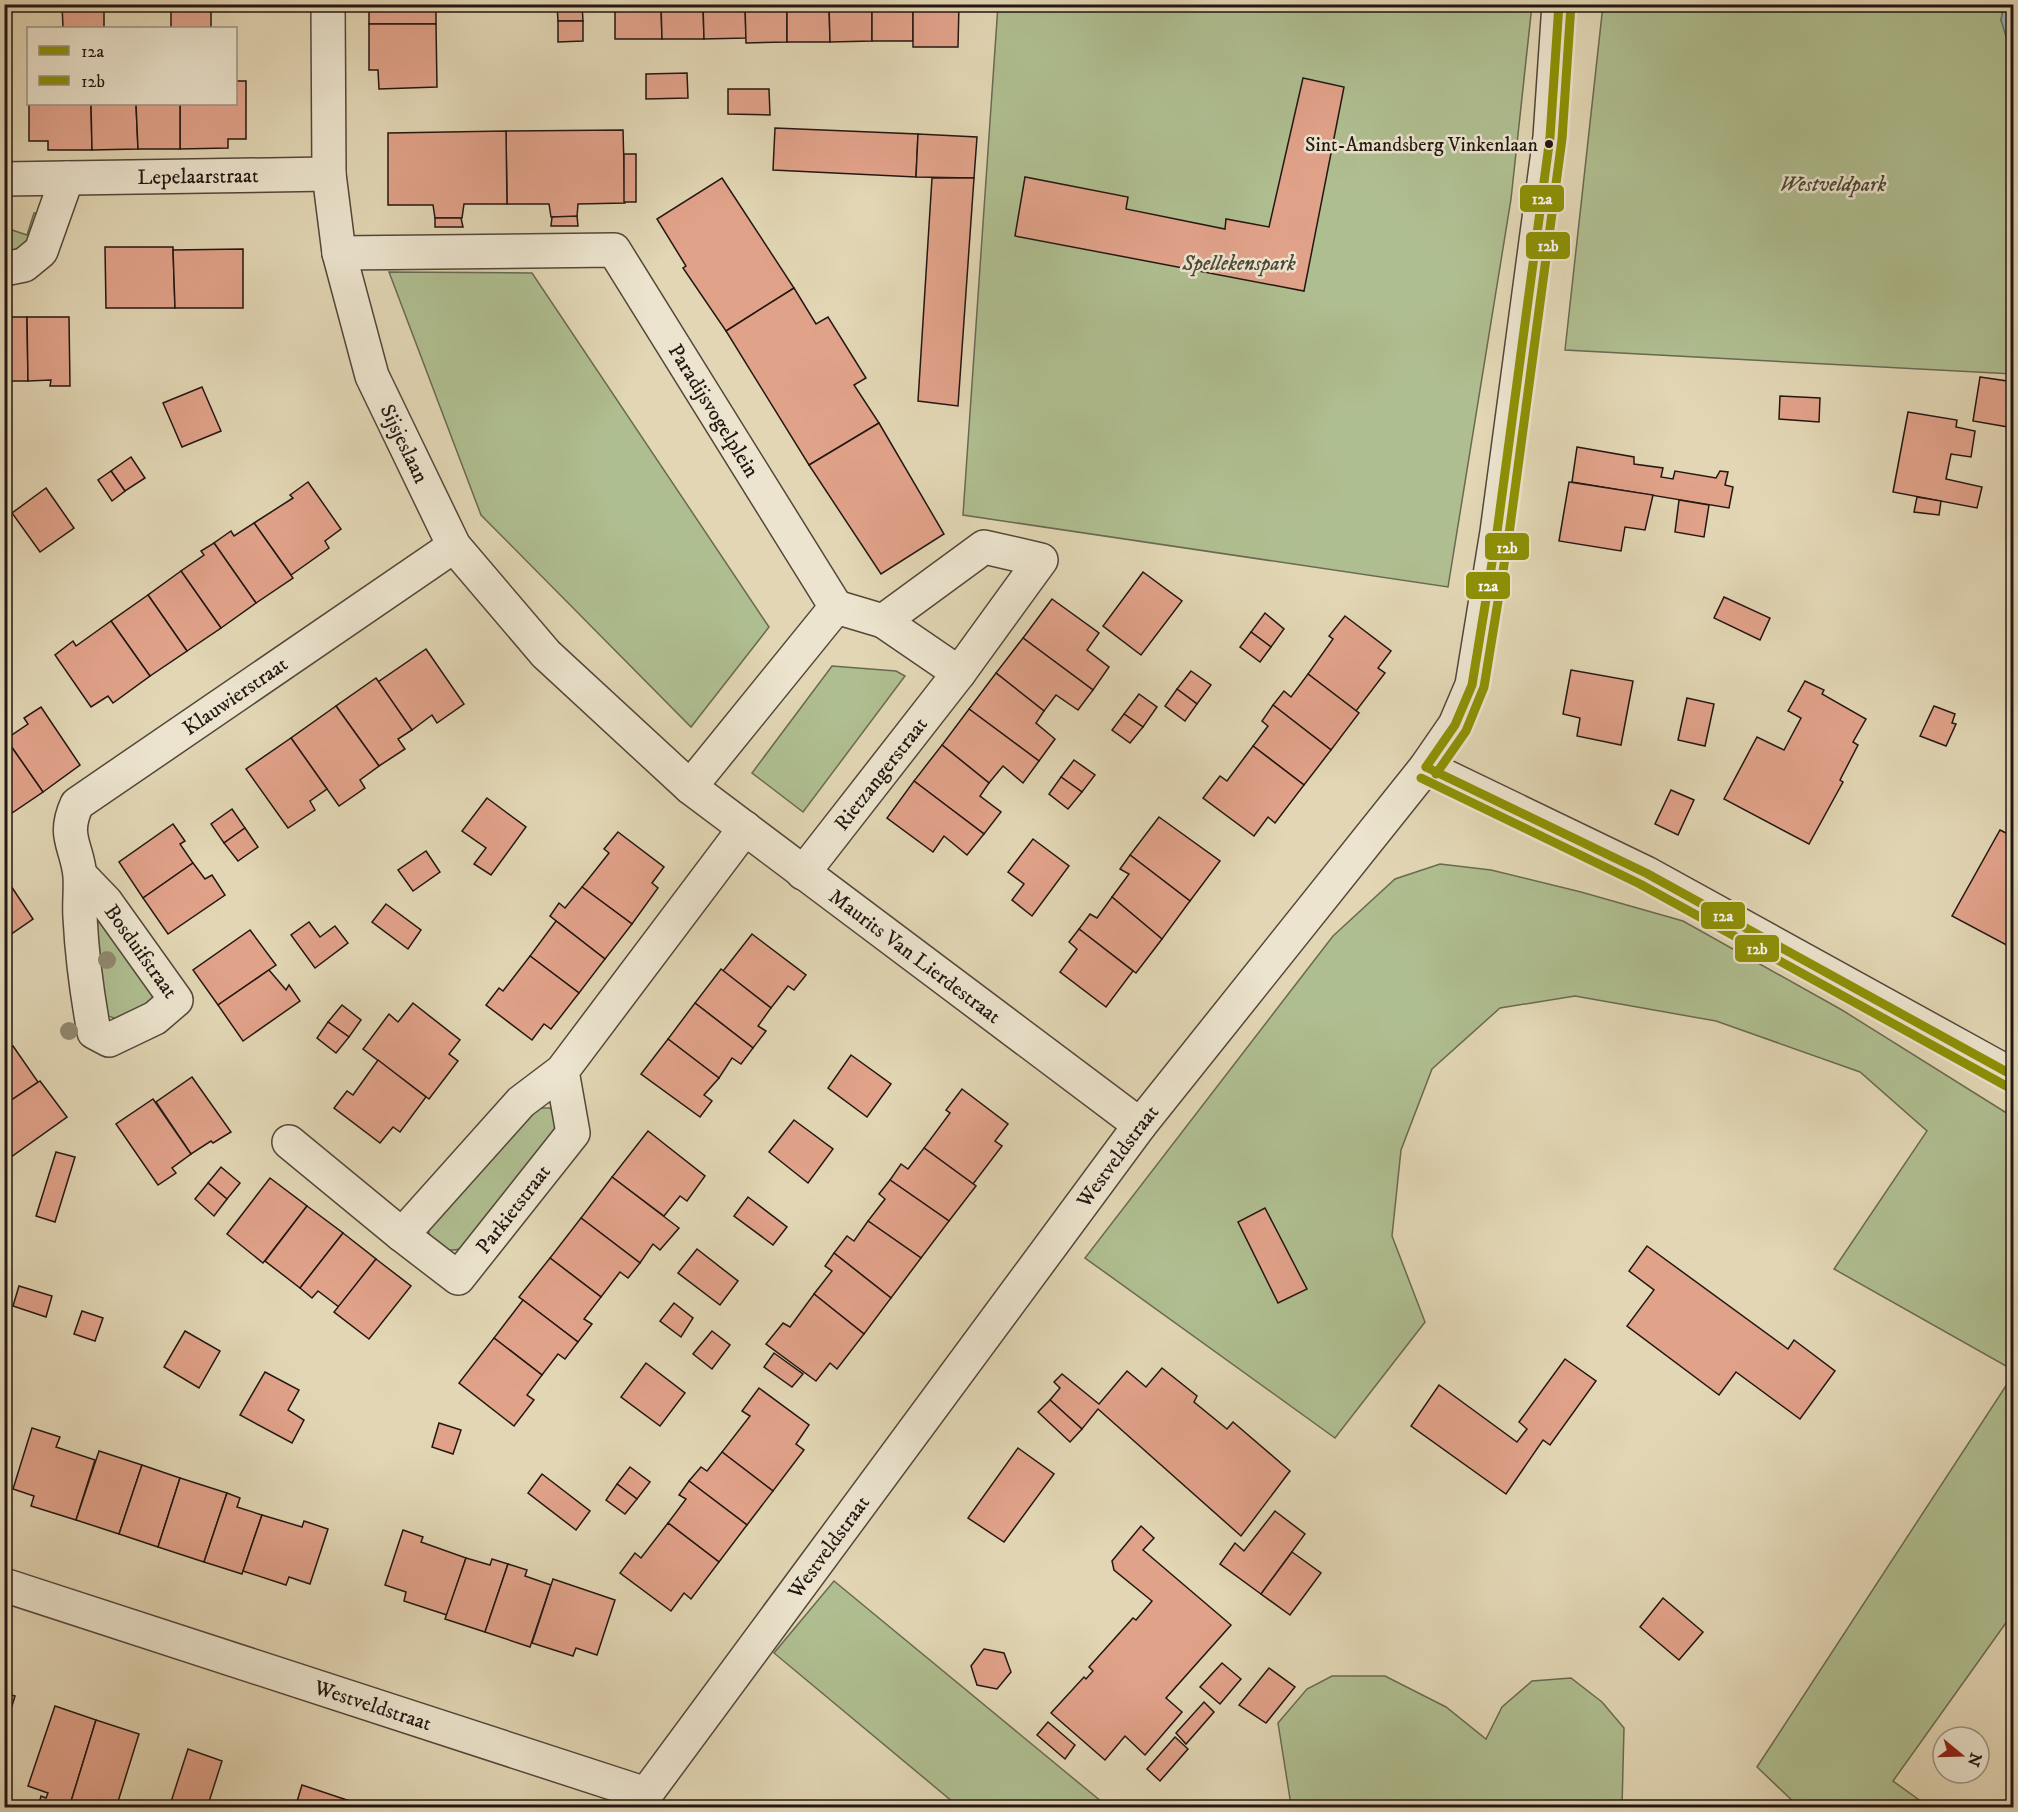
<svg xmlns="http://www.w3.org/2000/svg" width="2018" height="1812" font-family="'IM FELL DW Pica',serif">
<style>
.green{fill:#afbe90;stroke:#696a51;stroke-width:1.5}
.water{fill:#98b7b7;stroke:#697775;stroke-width:1.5}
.building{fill:#e1a28a;stroke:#231712;stroke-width:1.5}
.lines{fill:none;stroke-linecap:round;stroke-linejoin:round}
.minor-casing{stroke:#53473a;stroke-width:36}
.minor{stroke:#ece4ce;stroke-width:33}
.bus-1-casing{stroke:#ece4ce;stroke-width:14}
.bus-2-casing{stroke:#ece4ce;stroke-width:14}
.bus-1{stroke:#8e9106;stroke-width:9}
.bus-2{stroke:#8e9106;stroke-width:9}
.tree{fill:#908870}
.bus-dot{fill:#231712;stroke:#ece4ce;stroke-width:2}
.labels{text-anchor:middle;stroke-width:5;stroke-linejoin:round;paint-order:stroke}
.bus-label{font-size:20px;fill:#231712;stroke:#ece4ce;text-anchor:end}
.street-label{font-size:21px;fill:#231712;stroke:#ece4ce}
.park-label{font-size:21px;font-style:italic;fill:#4d4938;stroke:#ece4ce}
.line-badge{stroke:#ece4ce;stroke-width:2}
.badge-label{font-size:16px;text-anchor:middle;font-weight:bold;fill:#fff}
</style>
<rect width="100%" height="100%" fill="#e2d6b4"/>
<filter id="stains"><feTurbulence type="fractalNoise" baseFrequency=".00333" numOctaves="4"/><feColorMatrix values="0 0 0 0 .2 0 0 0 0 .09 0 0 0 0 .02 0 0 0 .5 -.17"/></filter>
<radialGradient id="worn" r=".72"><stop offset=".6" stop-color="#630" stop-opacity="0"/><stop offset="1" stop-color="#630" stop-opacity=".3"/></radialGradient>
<g class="green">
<path d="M998,5H1532L1511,199L1448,587L963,515Z"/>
<path d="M1603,5H2004L2001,20L2014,59L2013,374L1565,350Z"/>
<path d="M34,213H42L33,242L5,257V235H7L9,229L27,235Z"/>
<path d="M389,272L532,273L769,627L691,727L481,515Z"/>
<path d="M832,666L896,671L905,676L803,812L752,773Z"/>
<path d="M1440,864L1491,870L1581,892L1683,921L1842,1010L2013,1117V1370L1834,1269L1927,1131L1860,1072L1716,1021L1575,996L1500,1008L1432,1069L1401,1150L1392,1236L1425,1322L1335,1438L1085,1258L1333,936L1395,879Z"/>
<path d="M99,921L154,993C150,1010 132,1013 117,1019L108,1016L102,1006L94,923Z"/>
<path d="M540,1108H550C559,1118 558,1123 552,1135L469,1246C450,1253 448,1251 431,1241L428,1228L529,1113Z"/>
<path d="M2013,1375V1613L1893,1781L1929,1807H1799L1757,1767Z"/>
<path d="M834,1581L1108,1807H959L774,1653Z"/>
<path d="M1332,1676H1385L1446,1707L1486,1739L1502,1707L1532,1681L1571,1678L1602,1702L1624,1728L1622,1807H1294L1291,1805L1278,1723L1307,1689Z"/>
</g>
<path class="water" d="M2004,5H2013V59L2001,20Z"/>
<g class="building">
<path d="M62,4H104V28H63Z"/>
<rect x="171" y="4" width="40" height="24"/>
<rect x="369" y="4" width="67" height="20"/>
<path d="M557,4H582L583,21H558Z"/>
<path d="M615,4H661L662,39H615Z"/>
<path d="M661,4H703L704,39H662Z"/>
<path d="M703,4H745L746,38L704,39Z"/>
<path d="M745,4H787V42L746,43Z"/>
<path d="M787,4H829L830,42H787Z"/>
<path d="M829,4H872V41L830,42Z"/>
<rect x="872" y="4" width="41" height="37"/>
<path d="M913,4H959L958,47H913Z"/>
<path d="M558,21H583V41L558,42Z"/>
<path d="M369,24H436L437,87L379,89L378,70H369Z"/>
<path d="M687,73L688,98L646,99V74Z"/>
<path d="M1303,78L1344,87L1304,291L1015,236L1025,177L1128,197L1126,209L1225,229L1226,219L1269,227Z"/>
<path d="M236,81H246V139H228V148L180,149V104H236Z"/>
<path d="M728,89H769L770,115L728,114Z"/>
<path d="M29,104H91L92,150H48V141H29Z"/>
<path d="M91,104H136L138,149L92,150Z"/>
<path d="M136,104H180V149H138Z"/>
<path d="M775,128L918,134L916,177L773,170Z"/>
<path d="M623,130L625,203L578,204L577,217H551L549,204H507L506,131Z"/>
<path d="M506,131L507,204H464L462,218H435L433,205H388V133Z"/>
<path d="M918,134L977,137L974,178L916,177Z"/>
<rect x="624" y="154" width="12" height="48"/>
<path d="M722,178L794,288L726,331L683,268L686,266L657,219Z"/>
<path d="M932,178H974L958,406L918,401Z"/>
<path d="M577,216L578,226H551L552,217Z"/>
<path d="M435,218H461L463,227H435Z"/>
<path d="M105,247H173L175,308H106Z"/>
<path d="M243,249V308H175L173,250Z"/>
<path d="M794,288L816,324L828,317L866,378L854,385L879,423L809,465L726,331Z"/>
<path d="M4,317H27L28,381H4Z"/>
<path d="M27,317H69L70,386H50L51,380L28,381Z"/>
<path d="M1980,377L2014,382V428L1973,421Z"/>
<path d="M202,387L221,431L182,447L163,403Z"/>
<path d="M1780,396L1820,398L1819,422L1779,419Z"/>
<path d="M1908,412L1957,420L1956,427L1975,431L1971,457L1951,454L1946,479L1982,487L1977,508L1893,492Z"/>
<path d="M879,423L944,534L881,574L809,465Z"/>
<path d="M1577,447L1634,457V464L1663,468L1661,477L1673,479L1675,471L1716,478L1720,471L1728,472L1725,485L1733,487L1729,508L1572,482Z"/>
<path d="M131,457L145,478L125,491L111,471Z"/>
<path d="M111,471L125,491L112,501L98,480Z"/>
<path d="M308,482L341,529L325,541L329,548L291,575L254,523L293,498L290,495Z"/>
<path d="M1569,482L1653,495L1645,530L1625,527L1621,551L1559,541Z"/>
<path d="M46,488L74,528L40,552L12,513Z"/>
<path d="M1917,497L1941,501L1939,515L1914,512Z"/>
<path d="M1679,500L1709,505L1704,537L1675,532Z"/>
<path d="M254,523L293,578L256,603L214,543L231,531L234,536Z"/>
<path d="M214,543L256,603L221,628L181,571L204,555L201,551Z"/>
<path d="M181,571L221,628L187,651L148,595Z"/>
<path d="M1143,572L1182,601L1141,655L1103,626Z"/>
<path d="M148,595L187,651L150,676L111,621Z"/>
<path d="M1724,597L1770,618L1760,640L1714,618Z"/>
<path d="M1052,599L1099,633L1087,650L1109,667L1093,690L1023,638Z"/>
<path d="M1265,613L1284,629L1271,647L1251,632Z"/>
<path d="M1345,616L1391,651L1378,668L1385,673L1356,711L1308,674L1333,639L1329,636Z"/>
<path d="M111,621L150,676L113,703L108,696L91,707L55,655L73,641L76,646Z"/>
<path d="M1251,632L1271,647L1260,662L1240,647Z"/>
<path d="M1023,638L1093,690L1078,710L1056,695L1044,711L996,673Z"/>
<path d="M426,649L464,704L437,723L432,715L412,730L378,682Z"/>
<path d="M1571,670L1633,681L1621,745L1577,736L1580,718L1563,714Z"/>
<path d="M1191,671L1211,685L1197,704L1177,689Z"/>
<path d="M996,673L1044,711L1036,723L1055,739L1039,761L969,709Z"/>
<path d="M1308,674L1359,713L1331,750L1273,705L1284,691L1291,697Z"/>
<path d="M376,678L412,730L398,739L405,749L379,766L336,706Z"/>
<path d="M1805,681L1824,690L1822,694L1866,719L1853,742L1858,745L1840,780L1843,782L1809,844L1724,799L1757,737L1784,750L1801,718L1788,711Z"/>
<path d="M1177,689L1197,704L1185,721L1165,706Z"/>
<path d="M1139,694L1157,707L1143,727L1124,714Z"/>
<path d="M1687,698L1714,704L1705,746L1678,740Z"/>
<path d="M1273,705L1331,750L1304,785L1253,746L1268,726L1262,721Z"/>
<path d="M336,706L379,766L360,780L365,788L339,806L291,738Z"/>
<path d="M1934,706L1955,714L1952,723L1956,724L1946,746L1920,736Z"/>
<path d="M41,707L80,765L43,792L6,739L28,724L24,718Z"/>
<path d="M969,709L1039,761L1023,783L1003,766L989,783L942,745Z"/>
<path d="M1124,714L1143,727L1130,743L1112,730Z"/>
<path d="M291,738L327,789L310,801L315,810L288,828L246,769Z"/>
<path d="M6,739L43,792L9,815L4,809Z"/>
<path d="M942,745L989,783L980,796L1001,812L984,834L914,781Z"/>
<path d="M1253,746L1304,785L1275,823L1268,817L1254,836L1203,798L1220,776L1227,781Z"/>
<path d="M1074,760L1095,775L1082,792L1061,777Z"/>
<path d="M1061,777L1082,792L1068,809L1049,794Z"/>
<path d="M914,781L984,834L967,855L944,836L933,852L887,818Z"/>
<path d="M1671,790L1694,800L1678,835L1655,824Z"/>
<path d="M487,798L526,827L491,875L474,864L486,848L462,831Z"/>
<path d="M232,809L245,828L224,843L211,824Z"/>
<path d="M1159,817L1220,861L1190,901L1130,855Z"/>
<path d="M173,824L185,841L180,844L193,863L143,898L119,862Z"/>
<path d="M245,828L258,847L238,861L224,843Z"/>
<path d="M2000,830L2014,837V949L1952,916Z"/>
<path d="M618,832L664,867L652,883L658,888L632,924L582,887L609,853L604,849Z"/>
<path d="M1033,839L1069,866L1032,916L1012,900L1024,884L1008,872Z"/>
<path d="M426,851L440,872L413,891L398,870Z"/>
<path d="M1130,855L1190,901L1162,939L1112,897L1129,874L1120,869Z"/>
<path d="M193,863L205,879L212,875L225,895L168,934L143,898Z"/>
<path d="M9,883L33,919L4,939V886Z"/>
<path d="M582,887L632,924L605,959L550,916L559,903L565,908Z"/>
<path d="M1112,897L1162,939L1136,973L1079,929L1090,914L1097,918Z"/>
<path d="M386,904L421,930L408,949L372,922Z"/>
<path d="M556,921L605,959L579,993L530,956Z"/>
<path d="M309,922L320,937L335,926L348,943L315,968L291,935Z"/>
<path d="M1079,929L1133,971L1106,1007L1060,972L1077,949L1069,942Z"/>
<path d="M250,930L276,965L218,1005L193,970Z"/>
<path d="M752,934L806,975L794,990L788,986L771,1008L723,971Z"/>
<path d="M530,956L579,993L551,1029L544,1024L532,1040L486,1005L499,988L503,991Z"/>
<path d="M721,969L771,1008L758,1026L766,1031L753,1048L695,1003Z"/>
<path d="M269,970L286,990L289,985L300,1001L243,1041L218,1005Z"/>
<path d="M413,1003L460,1040L449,1054L458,1061L429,1099L363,1049L389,1014L398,1022Z"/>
<path d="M695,1003L753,1048L741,1064L732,1058L719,1078L668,1039Z"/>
<path d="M342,1005L361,1020L349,1037L328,1022Z"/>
<path d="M328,1022L349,1037L336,1053L317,1038Z"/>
<path d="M668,1039L719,1078L704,1095L712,1101L700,1117L641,1074Z"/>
<path d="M13,1046L38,1082L4,1105V1052Z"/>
<path d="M851,1055L891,1084L867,1117L828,1088Z"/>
<path d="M378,1060L426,1097L400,1132L393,1127L380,1143L334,1108L347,1091L353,1095Z"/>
<path d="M192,1077L231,1132L213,1143L211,1141L191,1154L156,1102Z"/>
<path d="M40,1081L67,1117L4,1162V1105Z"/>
<path d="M962,1089L1008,1124L995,1141L1002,1146L973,1184L924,1148L950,1113L946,1110Z"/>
<path d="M153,1099L191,1154L172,1168L176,1173L158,1185L116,1124Z"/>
<path d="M794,1120L833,1149L808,1183L769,1152Z"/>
<path d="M648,1131L705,1176L687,1201L680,1196L664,1216L612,1177Z"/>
<path d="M924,1148L976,1186L949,1221L890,1180L901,1164L908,1169Z"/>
<path d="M56,1152L75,1157L55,1222L36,1216Z"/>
<path d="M221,1167L240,1183L227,1199L208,1183Z"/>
<path d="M612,1177L679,1228L660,1250L653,1244L640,1263L581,1218Z"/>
<path d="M270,1178L307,1206L263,1263L227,1234Z"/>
<path d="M890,1180L949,1221L921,1258L868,1221L885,1199L879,1194Z"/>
<path d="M208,1183L227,1199L214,1216L195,1199Z"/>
<path d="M748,1197L787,1227L773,1245L734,1216Z"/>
<path d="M307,1206L343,1233L300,1288L265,1261Z"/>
<path d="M1265,1208L1307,1289L1278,1303L1238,1222Z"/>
<path d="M581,1218L640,1263L628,1278L620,1272L601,1297L550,1258Z"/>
<path d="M868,1221L921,1258L891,1298L834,1253L847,1236L854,1241Z"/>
<path d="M343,1233L376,1259L339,1307L318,1291L312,1298L300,1288Z"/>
<path d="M1647,1246L1788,1349L1794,1340L1835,1371L1800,1419L1736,1372L1719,1395L1627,1326L1654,1290L1629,1271Z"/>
<path d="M697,1249L738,1281L720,1305L678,1273Z"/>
<path d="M834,1253L891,1298L864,1334L814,1294L832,1271L825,1266Z"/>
<path d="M550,1258L601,1297L584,1319L592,1324L578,1342L519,1297Z"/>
<path d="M376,1259L411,1286L369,1339L334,1312Z"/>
<path d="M19,1286L52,1296L46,1317L13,1306Z"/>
<path d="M814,1294L864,1334L837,1369L830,1363L816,1381L766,1344L783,1323L790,1327Z"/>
<path d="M523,1300L578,1342L565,1359L558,1354L542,1375L494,1338Z"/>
<path d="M674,1303L693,1318L681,1337L660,1321Z"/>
<path d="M82,1311L103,1318L95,1341L74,1334Z"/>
<path d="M185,1331L220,1351L199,1388L164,1367Z"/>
<path d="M712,1331L730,1345L712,1369L693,1354Z"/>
<path d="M494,1338L542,1375L527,1395L534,1400L514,1426L459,1383Z"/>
<path d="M774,1353L803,1374L792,1387L764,1367Z"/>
<path d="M1565,1359L1596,1381L1550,1445L1543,1440L1506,1494L1411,1426L1439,1385L1517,1442L1527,1429L1519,1422Z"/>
<path d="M646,1363L685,1393L660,1426L621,1397Z"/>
<path d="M1162,1368L1197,1396L1194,1402L1227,1429L1233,1422L1290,1471L1241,1536L1098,1409L1082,1429L1050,1400L1060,1388L1054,1382L1062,1374L1099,1404L1127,1371L1146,1387Z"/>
<path d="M265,1372L299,1390L288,1410L304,1420L292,1443L240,1415Z"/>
<path d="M759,1388L809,1425L796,1444L804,1450L773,1491L722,1452L750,1416L742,1411Z"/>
<path d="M1050,1400L1082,1429L1070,1442L1038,1412Z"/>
<path d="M439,1423L461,1430L453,1454L432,1447Z"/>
<path d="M32,1428L60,1437L56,1447L95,1460L76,1520L31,1506L34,1496L13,1489Z"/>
<path d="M1018,1448L1054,1474L1004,1542L968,1518Z"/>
<path d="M99,1451L142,1465L119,1534L76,1520Z"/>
<path d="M722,1452L773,1491L747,1525L689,1481L701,1467L707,1471Z"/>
<path d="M142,1465L180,1478L158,1547L119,1534Z"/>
<path d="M630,1467L650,1482L637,1499L617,1484Z"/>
<path d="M542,1474L590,1511L576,1530L528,1493Z"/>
<path d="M180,1478L227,1493L204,1562L158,1547Z"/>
<path d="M689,1481L747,1525L719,1562L668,1523L686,1499L679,1495Z"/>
<path d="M617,1484L637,1499L625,1514L606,1500Z"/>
<path d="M227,1493L240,1498L237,1507L262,1515L242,1574L204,1562Z"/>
<path d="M1275,1511L1305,1534L1261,1594L1220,1564L1235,1543L1244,1551Z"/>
<path d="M262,1515L302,1527L304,1521L328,1529L310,1584L289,1577L286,1585L243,1571Z"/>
<path d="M668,1523L719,1562L691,1599L684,1593L671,1611L620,1573L635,1553L641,1558Z"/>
<path d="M1141,1526L1154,1538L1143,1550L1231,1625L1166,1698L1182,1712L1145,1755L1125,1736L1105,1760L1051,1713L1084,1677L1086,1679L1093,1671L1089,1667L1133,1618L1136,1620L1152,1601L1114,1570L1112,1561Z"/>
<path d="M403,1530L423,1537L421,1542L466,1558L447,1615L404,1601L406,1592L385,1585Z"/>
<path d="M1292,1552L1321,1573L1290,1615L1261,1594Z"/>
<path d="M466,1558L490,1565L492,1559L508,1564L485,1632L445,1619Z"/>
<path d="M508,1564L527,1570L525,1576L551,1585L530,1647L485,1632Z"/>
<path d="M553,1579L615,1600L597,1655L576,1648L573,1656L532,1643Z"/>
<path d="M1663,1598L1703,1632L1679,1660L1640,1627Z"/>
<path d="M984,1649L1004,1653L1011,1672L997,1689L977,1685L971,1666Z"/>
<path d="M1222,1663L1241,1679L1220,1704L1200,1687Z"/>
<path d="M1269,1668L1295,1687L1266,1723L1239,1705Z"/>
<path d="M4,1693L15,1696L4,1732Z"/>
<path d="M1204,1702L1214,1712L1186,1744L1176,1733Z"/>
<path d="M55,1706L96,1720L69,1808H38L41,1796L46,1798L48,1793L28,1786Z"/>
<path d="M96,1720L139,1734L116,1808H69Z"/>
<path d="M1048,1722L1075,1745L1065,1759L1037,1735Z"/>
<path d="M1175,1737L1188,1749L1160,1781L1147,1769Z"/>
<path d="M188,1749L222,1761L207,1808H169Z"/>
<path d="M302,1785L347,1800L345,1808H295Z"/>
<path d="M347,1800L372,1808H345Z"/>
</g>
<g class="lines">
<defs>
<g id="minor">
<path id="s1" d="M328,4L329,174L339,253L372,376L454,546L546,654L690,787L1140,1125"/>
<path id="s2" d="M4,179L329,174"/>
<path id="s3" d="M339,253L614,250L836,607L690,787"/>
<path d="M4,269L24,265L41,251L67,178"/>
<path d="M883,621L959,673"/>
<path d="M1426,767L1646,873L2014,1076"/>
<path id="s4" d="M803,873L959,673L1041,560L984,547L883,621L836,607"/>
<path id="s5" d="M80,875L106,902L176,1000L155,1018L109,1040L94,1032C87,994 82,956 80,917C79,904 81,889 80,876C77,845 62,837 77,804L454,546"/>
<path d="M562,1071L573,1133L458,1278L402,1235L521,1102L562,1071L745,828"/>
<path d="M289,1142L402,1235"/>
<path id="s6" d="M4,1585L646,1794"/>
<path id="s7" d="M641,1808L646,1794L1140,1125L1426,767L1455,725L1472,685L1497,532L1550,137L1559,4"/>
</g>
</defs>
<use href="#minor" class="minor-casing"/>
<use href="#minor" class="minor"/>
<defs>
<g id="bus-1">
<path d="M1426,767L1455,725L1472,685L1497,532L1550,137L1559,4"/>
<path d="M1426,767L1646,873L2014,1076"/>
</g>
<g id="bus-2">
<path d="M1436,774L1466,731L1484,687L1509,534L1562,139L1571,5"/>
<path d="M1421,778L1640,884L2008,1087"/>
</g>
</defs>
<use href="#bus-1" class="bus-1-casing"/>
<use href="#bus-2" class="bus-2-casing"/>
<use href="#bus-1" class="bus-1"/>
<use href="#bus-2" class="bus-2"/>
</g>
<g class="tree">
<circle cx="107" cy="960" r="9"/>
<circle cx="69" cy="1031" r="9"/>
</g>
<circle class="bus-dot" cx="1549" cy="144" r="5"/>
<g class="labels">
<g class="bus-label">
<text x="1538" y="151">Sint-Amandsberg Vinkenlaan</text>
</g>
<g class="street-label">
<text dy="7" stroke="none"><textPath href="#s2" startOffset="194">Lepelaarstraat</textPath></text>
<text dy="7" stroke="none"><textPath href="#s3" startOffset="464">Paradijsvogelplein</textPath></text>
<text dy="7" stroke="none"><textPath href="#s1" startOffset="452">Sijsjeslaan</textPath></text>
<text dy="7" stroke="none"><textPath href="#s5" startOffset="676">Klauwierstraat</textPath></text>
<text dy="7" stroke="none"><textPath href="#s4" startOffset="126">Rietzangerstraat</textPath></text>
<text dy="7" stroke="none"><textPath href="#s5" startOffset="98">Bosduifstraat</textPath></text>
<text dy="7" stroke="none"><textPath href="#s1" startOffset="1185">Maurits Van Lierdestraat</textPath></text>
<text dy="7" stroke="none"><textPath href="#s7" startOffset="808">Westveldstraat</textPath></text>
<text transform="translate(513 1209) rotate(-52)" y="7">Parkietstraat</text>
<text dy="7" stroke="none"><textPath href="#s7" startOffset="322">Westveldstraat</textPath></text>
<text dy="7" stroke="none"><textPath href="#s6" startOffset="388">Westveldstraat</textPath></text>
</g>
<g class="park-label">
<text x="1833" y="191">Westveldpark</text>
<text x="1239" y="270">Spellekenspark</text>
</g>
</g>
<g class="line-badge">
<rect x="1519" y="184" width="46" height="29" rx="6" fill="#8e9106"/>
<rect x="1525" y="231" width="46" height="29" rx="6" fill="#8e9106"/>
<rect x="1484" y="532" width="46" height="29" rx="6" fill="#8e9106"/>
<rect x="1465" y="571" width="46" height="29" rx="6" fill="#8e9106"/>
<rect x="1700" y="901" width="46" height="29" rx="6" fill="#8e9106"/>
<rect x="1734" y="934" width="46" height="29" rx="6" fill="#8e9106"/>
</g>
<g class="badge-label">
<text x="1542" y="204">12a</text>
<text x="1548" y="251">12b</text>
<text x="1507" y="553">12b</text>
<text x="1488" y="591">12a</text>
<text x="1723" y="921">12a</text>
<text x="1757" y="954">12b</text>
</g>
<rect width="2018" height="1812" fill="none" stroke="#e2d6b4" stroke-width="24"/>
<rect x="6" y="6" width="2006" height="1800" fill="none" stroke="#231712" stroke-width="3"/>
<rect x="12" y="12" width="1994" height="1788" fill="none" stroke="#231712" stroke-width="1.5"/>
<rect x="27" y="27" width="210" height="78" fill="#ece4ce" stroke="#9c9283" stroke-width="1.5"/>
<rect x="39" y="46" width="30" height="9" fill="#8e9106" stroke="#9c9283" stroke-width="1.5"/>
<text x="81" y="57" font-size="18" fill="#231712">12a</text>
<rect x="39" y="76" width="30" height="9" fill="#8e9106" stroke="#9c9283" stroke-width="1.5"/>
<text x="81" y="87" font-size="18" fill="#231712">12b</text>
<g transform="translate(1961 1755) rotate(109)"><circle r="28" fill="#ece4ce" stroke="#9c9283" stroke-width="1.5"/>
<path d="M0-4.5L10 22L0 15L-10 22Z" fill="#8f2418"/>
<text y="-9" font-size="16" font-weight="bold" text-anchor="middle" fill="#231712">N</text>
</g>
<rect width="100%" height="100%" filter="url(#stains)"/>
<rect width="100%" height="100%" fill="url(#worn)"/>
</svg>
